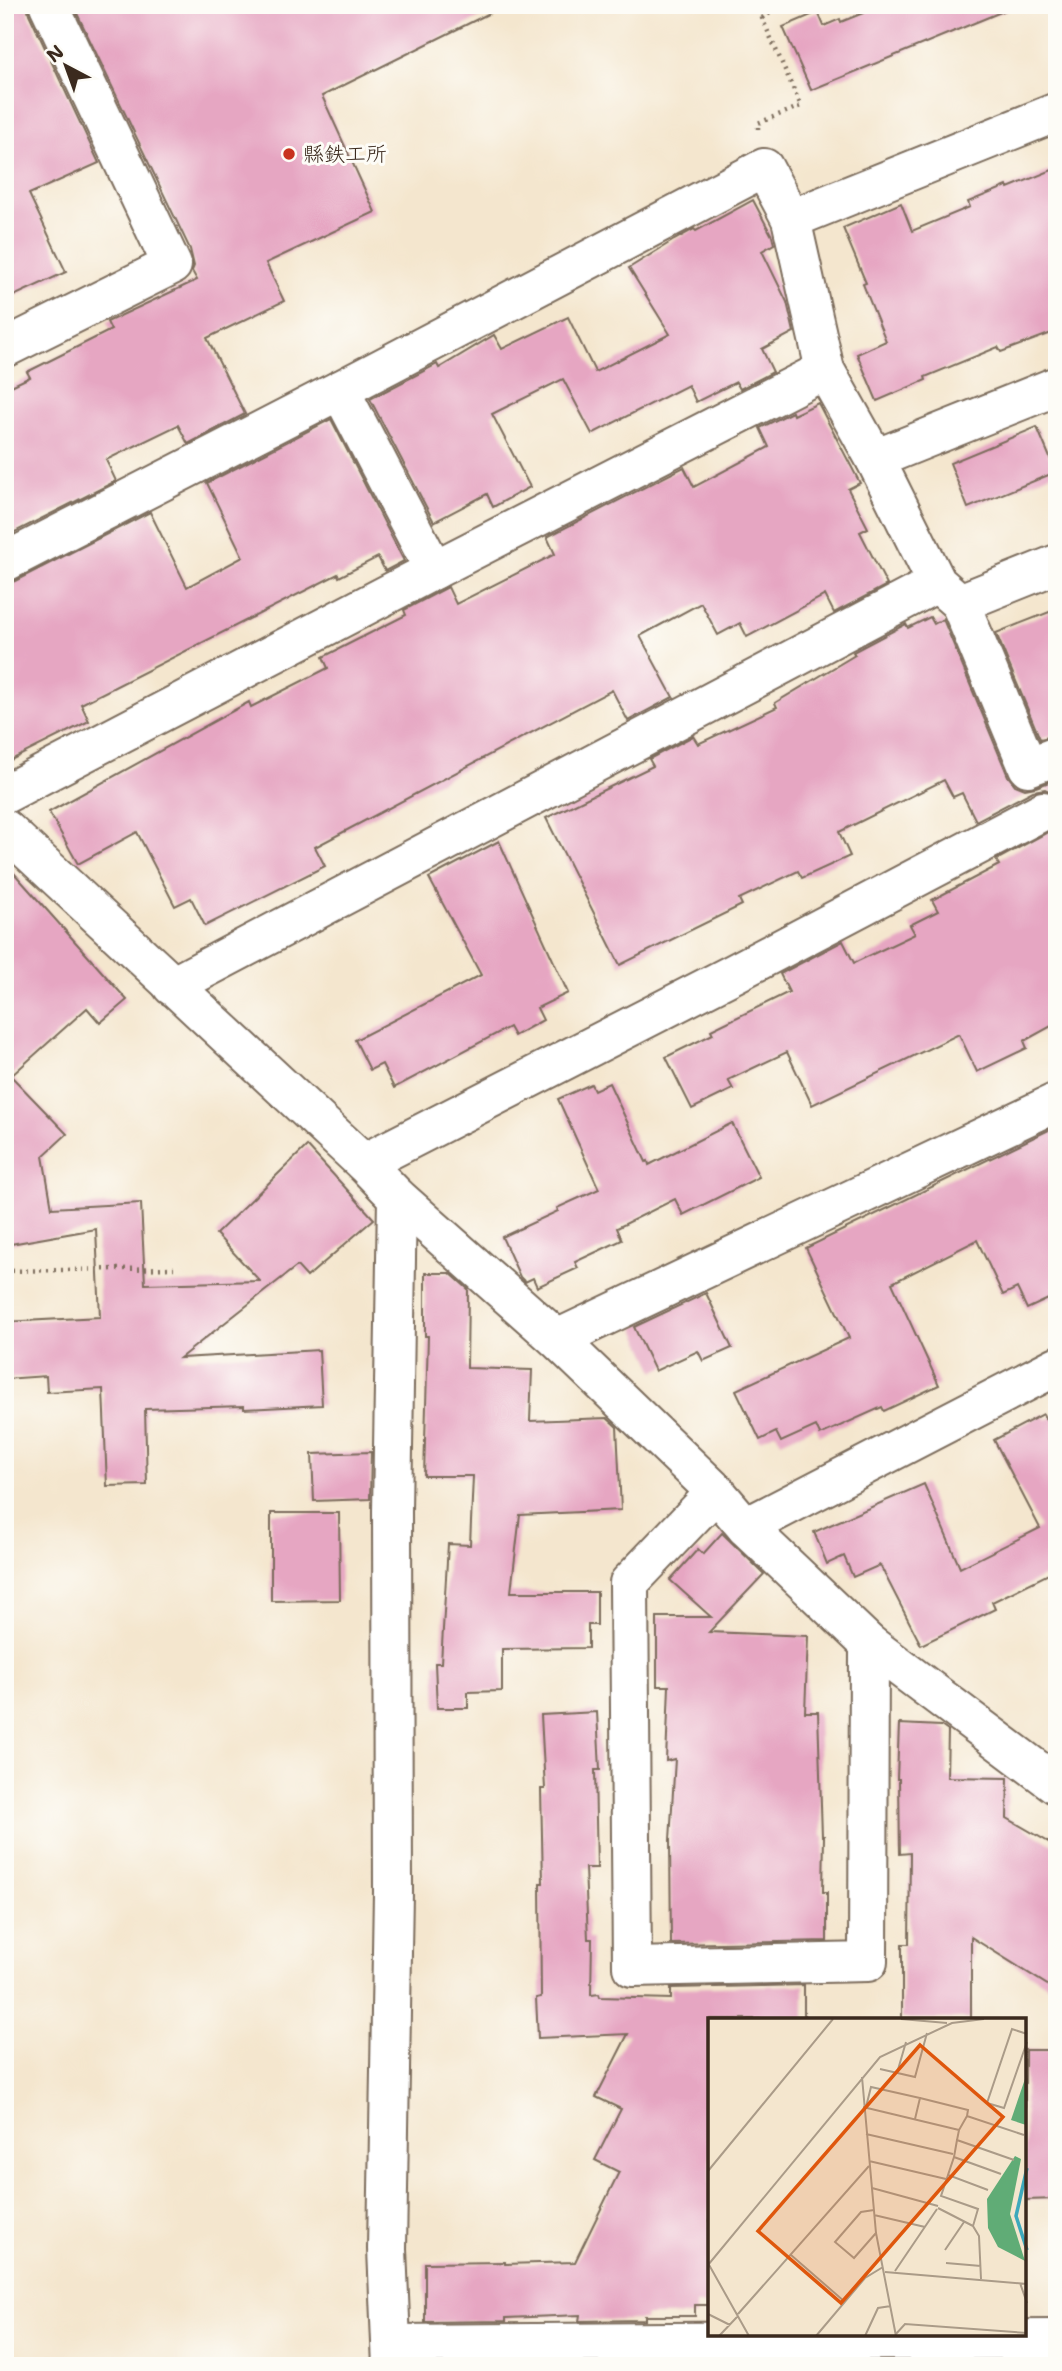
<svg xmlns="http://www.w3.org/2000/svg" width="1062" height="2371" font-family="'Shantell Sans','Klee One',sans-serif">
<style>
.building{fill:#e6a6c2}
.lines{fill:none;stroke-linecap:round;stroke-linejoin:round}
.minor-casing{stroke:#7c6c5c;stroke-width:42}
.path{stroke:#7c6c5c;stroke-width:4.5;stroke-dasharray:2 5;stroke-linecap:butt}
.minor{stroke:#fff;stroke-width:38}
.poi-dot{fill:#c8321e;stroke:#fdfcf7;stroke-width:2.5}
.labels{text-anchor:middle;stroke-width:6;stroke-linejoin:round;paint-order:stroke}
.poi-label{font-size:21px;fill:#3b2a1e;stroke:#fdfcf7;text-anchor:start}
.inset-river{fill:none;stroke:#3da9bc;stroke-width:3.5}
.inset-road{fill:none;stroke:#aa9b88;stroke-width:2}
.view{fill:#df570d;fill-opacity:0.15;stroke:#df570d;stroke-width:3.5}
.inset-edge{fill:none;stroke:#3b2a1e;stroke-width:3.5}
</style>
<rect width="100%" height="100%" fill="#fdfcf7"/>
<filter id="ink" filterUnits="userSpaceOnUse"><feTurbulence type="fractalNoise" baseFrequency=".0143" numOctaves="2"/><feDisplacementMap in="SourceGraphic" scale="14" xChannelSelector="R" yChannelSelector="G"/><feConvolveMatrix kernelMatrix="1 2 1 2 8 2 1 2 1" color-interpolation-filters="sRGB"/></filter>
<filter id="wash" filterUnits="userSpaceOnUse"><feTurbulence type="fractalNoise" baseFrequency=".00686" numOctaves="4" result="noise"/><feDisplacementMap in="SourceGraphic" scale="28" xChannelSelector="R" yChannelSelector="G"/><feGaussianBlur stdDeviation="1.57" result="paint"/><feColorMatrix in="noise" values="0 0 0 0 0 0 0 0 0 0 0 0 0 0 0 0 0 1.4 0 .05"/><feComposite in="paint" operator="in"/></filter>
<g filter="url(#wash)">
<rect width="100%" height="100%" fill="#f4e6ce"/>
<g id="blocks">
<g class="building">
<path d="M5,5H27L29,14L99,163L29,194L66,272L5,300Z"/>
<path d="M73,5H506L322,96L375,212L266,263L284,301L207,338L245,414L188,444L178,425L106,460L116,481L5,537V389L30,377L27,372L111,330L107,322L197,280L192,271L194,266L190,249Z"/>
<path d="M883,5H1018L811,90L783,27L818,12L824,26L840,19L841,22Z"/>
<path d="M1057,168V331L1001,352L998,347L925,377L926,380L877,401L857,354L886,341L863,284L866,283L843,228L901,203L912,231L970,207L968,202L1007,186L1008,188Z"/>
<path d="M753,200L772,236L774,244L762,251L787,302L794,332L762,349L773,372L740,389L736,382L696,402L688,385L592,434L563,379L492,414L530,487L493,507L487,494L434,522L370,399L437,364L439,368L494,335L502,349L568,317L595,372L670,334L629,268L674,240L694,229L696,231Z"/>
<path d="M818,403L860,483L848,489L868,528L860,532L887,585L834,613L825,595L747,637L740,623L718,635L701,603L640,636L673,697L628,721L612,690L315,847L325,866L205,926L191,898L175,906L137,832L78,864L49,812L249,702L251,707L328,668L323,657L406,615L404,610L448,587L456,604L555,554L547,537L684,467L694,487L769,447L760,428L792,412L793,415Z"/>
<path d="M331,419L404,561L385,571L378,557L339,577L338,574L81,704L89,721L5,763V584L15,581L150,512L187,587L243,557L207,483Z"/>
<path d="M1037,427L1056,472L968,508L950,463Z"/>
<path d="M1057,609V735L1040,739L996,633Z"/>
<path d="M930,617L934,624L943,619L1008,776L1015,785L1025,789L1036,787L1057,779V795L1045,789L1033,791L976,821L962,793L953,797L944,780L839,832L850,856L802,878L798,871L739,899L742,905L620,965L546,818L653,766L649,759L693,736L698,744L777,707L775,703L855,655L853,652L906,624L908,628Z"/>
<path d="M1057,827V1023L1024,1041L1027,1048L977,1072L959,1034L812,1105L787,1052L728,1080L733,1089L692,1109L666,1057L713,1034L711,1030L789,992L780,974L843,941L854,963L915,934L910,925L938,911L932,900L999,865L996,860Z"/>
<path d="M499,841L568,993L537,1008L543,1020L514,1036L509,1027L394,1088L382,1064L370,1070L355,1040L481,975L429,878Z"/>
<path d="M5,863L127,1000L100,1023L87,1008L11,1076L67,1134L43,1156L52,1208L141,1203L145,1284L260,1281L216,1234L307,1146L374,1219L307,1277L297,1266L180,1358L319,1350L322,1405L244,1409V1406L145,1409L147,1485L107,1486L103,1389L47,1392L46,1376L5,1379V1322L100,1317L96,1229L5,1245Z"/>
<path d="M609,1083L646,1162L648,1161L649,1165L732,1123L759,1177L683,1215L675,1199L617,1228L622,1240L575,1262L578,1268L537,1287L533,1278L525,1282L520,1277L502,1237L558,1211L557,1208L599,1189L558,1099L591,1084L594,1090Z"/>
<path d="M1057,1126V1295L1027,1309L1017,1288L1003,1295L977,1240L892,1283L939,1385L884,1411L882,1407L820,1435L816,1426L781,1442L776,1432L760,1440L736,1390L849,1338L806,1248Z"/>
<path d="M425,1273H450L468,1289L467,1368L532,1370L530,1421L607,1418L617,1427L621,1510L520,1515L511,1592H597V1625H588V1648L502,1649V1691L468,1692V1708H437L435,1663H441L448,1544L470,1545L473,1476H424L428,1336H425Z"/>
<path d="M706,1293L732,1348L703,1361L698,1351L655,1371L634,1327Z"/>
<path d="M1043,1414L1046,1420L1057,1415V1570L992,1602L995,1609L921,1645L880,1565L853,1577L844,1556L827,1564L814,1532L924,1484L960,1568L1040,1528L994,1440Z"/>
<path d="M371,1452L370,1499L314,1501L312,1454Z"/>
<path d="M271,1513H339L340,1600L271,1601Z"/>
<path d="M722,1533L764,1574L709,1632L808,1636L805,1712H818L822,1836H824L823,1892H827V1941L671,1944L670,1840L675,1759L666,1761L669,1686H657V1617H711L670,1580L698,1549L703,1554Z"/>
<path d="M597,1712L600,1770H595L597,1868H585L588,1939H592L591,1995L599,1994L600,1997L671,1999V1988L804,1985V2019H710V2305H695V2316H645V2320L579,2321L580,2315L506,2318V2321L425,2322V2263L505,2262V2264L575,2262L619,2172L595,2160L621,2109L596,2097L628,2034L538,2038L536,1998L541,1997L540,1883H543L541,1789H545L541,1715Z"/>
<path d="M899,1724L941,1726L948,1731L947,1777L1008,1778L1007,1818L1057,1847V1991L971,1937V2019H902V1944H909L910,1853L900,1854L899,1779H897Z"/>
<path d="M1025,2050H1057V2199L1025,2200Z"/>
</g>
</g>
</g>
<g filter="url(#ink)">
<use href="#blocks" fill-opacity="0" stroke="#7c6c5c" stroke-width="2"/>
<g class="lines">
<defs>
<g id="minor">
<path d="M1057,112L791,219L825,370L875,459L1057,386"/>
<path d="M5,348L172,265L49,5"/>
<path d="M340,390L764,168L791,219"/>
<path d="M875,459L937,583L960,603L1057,564"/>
<path d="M5,562L340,390L434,570"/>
<path d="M960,603L1028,767L1057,756"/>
<path d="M5,794L434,570L825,370"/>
<path d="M5,829L364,1163L397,1197L557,1339L716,1492L746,1527L869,1644L1057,1785"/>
<path d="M172,986L937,583"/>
<path d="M364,1163L733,974L1043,811"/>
<path d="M557,1339L1057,1102"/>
<path d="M716,1492L629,1583L632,1967L868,1962L869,1644"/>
<path d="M746,1527L1057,1366"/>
<path d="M392,2344L1057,2339"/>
<path d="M392,2366L387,2249L393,1892L392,1511L397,1197"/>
</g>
</defs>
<use href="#minor" class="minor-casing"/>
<g class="path">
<path d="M762,18L783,5"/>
<path d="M758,129V123L801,106L762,18L760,5"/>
<path d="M5,1271L174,1268"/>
</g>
<use href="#minor" class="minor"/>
</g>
</g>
<circle class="poi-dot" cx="289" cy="154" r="7"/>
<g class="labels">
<g class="poi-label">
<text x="303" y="161">縣鉄工所</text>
</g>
</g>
<g transform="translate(708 2018)">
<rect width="318" height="318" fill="#f4e6ce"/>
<path d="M318,58V107L303,102ZM307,138L313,141L302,196L317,243L290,229L280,210L279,181Z" fill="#60ac76"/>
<path class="inset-river" d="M319,150L308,198L319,232"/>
<path class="inset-road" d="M193,1L239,5M319,16L304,11L279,85L296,90L319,24M172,51L207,59L219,15M189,55L198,24M154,59L168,215L188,318M212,80L260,92L259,98M155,89L251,112M158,89L163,69L212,80L207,101M158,116L245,136M249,122L246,139L293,156M246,139L240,157L280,172M306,142L249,122L251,112L259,98L316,117M161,143L238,161M0,153L125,1M240,157L233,178L270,191L265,208L271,218L273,261M164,170L230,188M230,190L265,208M166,192L153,194L127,224L146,240L168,215M166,197L217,209M237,232L256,204M83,237L137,284M0,245L41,318M238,245L273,248M0,247L172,39L244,5L276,1M187,253L229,191M177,254L319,266M312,265L319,285M0,296L22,307M30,296L161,148M187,317L197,306L319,315M11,318L29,299M108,318L157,260L175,249M157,318L170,290L183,288"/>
<path class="view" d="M212,27L295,99L133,285L50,213Z"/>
<rect width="318" height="318" class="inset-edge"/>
</g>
<rect width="1062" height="2371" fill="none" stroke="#fdfcf7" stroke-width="28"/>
<g transform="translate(66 66) rotate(319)" stroke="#fdfcf7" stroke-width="5" paint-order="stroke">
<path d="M0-5L12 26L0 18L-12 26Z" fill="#3b2a1e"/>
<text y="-10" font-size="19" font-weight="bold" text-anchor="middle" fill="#3b2a1e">N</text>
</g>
</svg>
